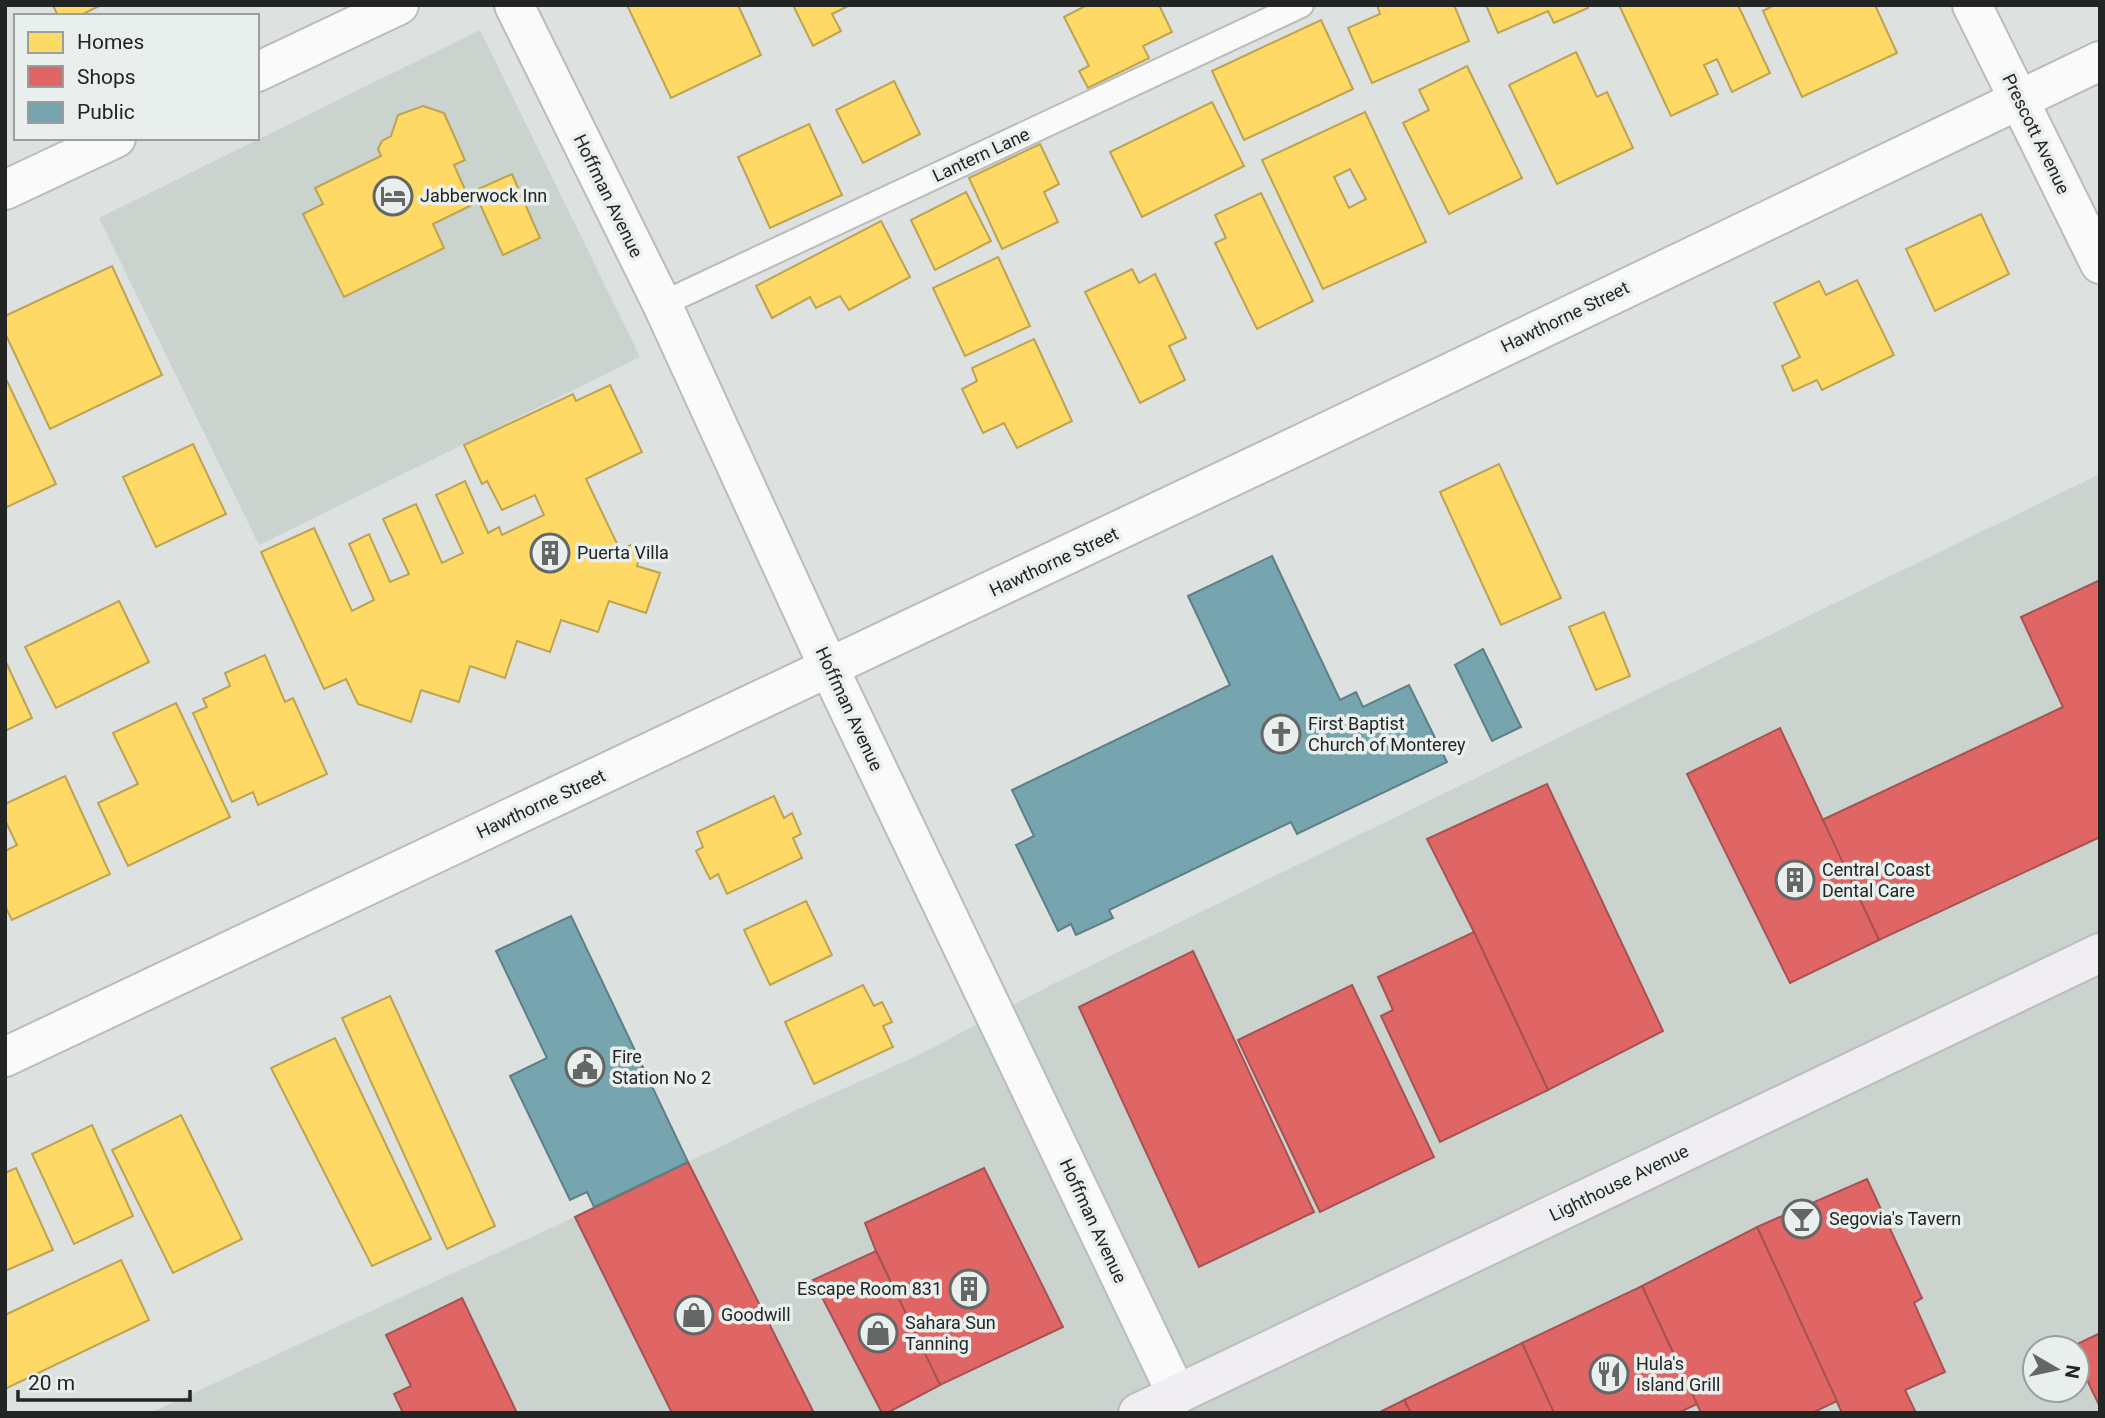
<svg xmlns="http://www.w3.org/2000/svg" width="2105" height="1418" font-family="Roboto,sans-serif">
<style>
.built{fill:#cad3cd;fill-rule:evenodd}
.homes{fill:#ffd966;stroke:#bda352;stroke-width:2;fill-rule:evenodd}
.shops{fill:#e06666;stroke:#a75252;stroke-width:2}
.public{fill:#76a5af;stroke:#5d7f85;stroke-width:2}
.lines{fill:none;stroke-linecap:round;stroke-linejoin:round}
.lane-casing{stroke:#b9bcba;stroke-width:28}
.street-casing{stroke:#b9bcba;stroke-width:42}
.secondary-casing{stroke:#b9bcba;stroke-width:42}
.primary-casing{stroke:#bbbdbc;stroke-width:42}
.lane{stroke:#fafafa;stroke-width:24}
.street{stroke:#fafafa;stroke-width:38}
.secondary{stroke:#fafafa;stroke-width:38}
.primary{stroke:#f0edf3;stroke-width:38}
.labels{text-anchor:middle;stroke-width:7;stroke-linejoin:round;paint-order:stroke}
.street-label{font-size:18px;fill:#232524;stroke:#e9efec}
.poi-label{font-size:18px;fill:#232524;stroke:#e9efec;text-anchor:start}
</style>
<rect width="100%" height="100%" fill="#dde1df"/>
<g class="built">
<path d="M480,30L640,357L259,545L99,218Z"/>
<path d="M2100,474V1413H150L575,1217L794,1111L921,1054L1051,985ZM2035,1348H2077V1390H2035Z"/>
</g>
<g class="homes">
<path d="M53,5H101L79,16H58Z"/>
<path d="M627,5H738L761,55L671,98Z"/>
<path d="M793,5H850L832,14L841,31L813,46Z"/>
<path d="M1087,5H1159L1172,32L1143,46L1149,58L1088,88L1079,71L1089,66L1064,17Z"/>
<path d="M1377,5H1454L1469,41L1372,83L1348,28L1380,14Z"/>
<path d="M1486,5H1587L1588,8L1554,23L1548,11L1498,33Z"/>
<path d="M1619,5H1738L1770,73L1732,92L1717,59L1704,65L1718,94L1671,116Z"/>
<path d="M1774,5H1875L1897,53L1802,97L1763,11Z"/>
<path d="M1321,20L1353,89L1244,140L1212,71Z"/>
<path d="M1576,52L1597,97L1607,92L1633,148L1557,184L1509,85Z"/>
<path d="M1467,66L1522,178L1449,214L1403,123L1429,110L1419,90Z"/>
<path d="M894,81L920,134L863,163L836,110Z"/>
<path d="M1212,102L1244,166L1142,217L1110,152Z"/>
<path d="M423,106L444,113L465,160L454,165L472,205L433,224L444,248L344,297L303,214L323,204L315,188L381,156L378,149L382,141L391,136L398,115Z"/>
<path d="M1365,112L1426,242L1323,289L1262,160ZM1350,169L1366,199L1349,208L1334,177Z"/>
<path d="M809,124L842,195L770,228L738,157Z"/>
<path d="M1040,144L1059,184L1044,192L1058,222L1002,249L969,178Z"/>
<path d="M512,174L540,238L503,255L474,191Z"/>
<path d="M966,192L991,241L935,270L911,220Z"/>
<path d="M1261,193L1313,301L1257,329L1215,243L1226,238L1215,215Z"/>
<path d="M1981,214L2009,274L1935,311L1906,249Z"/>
<path d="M881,221L910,277L849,310L840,296L816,308L810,297L772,318L756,286Z"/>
<path d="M998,257L1030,326L965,356L933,288Z"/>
<path d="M112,266L162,375L50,429L5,333V316Z"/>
<path d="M1132,269L1139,283L1155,274L1186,338L1169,346L1185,380L1140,403L1085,292Z"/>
<path d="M1857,280L1894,355L1822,390L1817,380L1793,391L1782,366L1800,357L1774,303L1819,281L1826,295Z"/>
<path d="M1034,339L1072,421L1017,448L1004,423L983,433L962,389L977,381L972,368Z"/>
<path d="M5,377L56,484L5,508Z"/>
<path d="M610,385L642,452L586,479L620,550L633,544L639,557L637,566L660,573L646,613L609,601L598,632L561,620L550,652L517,641L505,678L470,666L459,702L421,690L411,722L358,704L346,679L324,689L261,552L314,528L352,611L374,600L349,544L369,534L390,582L409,574L383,519L416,504L442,563L463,553L436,495L465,481L488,533L499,527L502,535L544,515L535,495L502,510L487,481L482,484L464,445L573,394L576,401Z"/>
<path d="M193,444L226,514L156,547L123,477Z"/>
<path d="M1499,464L1561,598L1501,625L1440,492Z"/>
<path d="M119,601L149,662L56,708L25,647Z"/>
<path d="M1604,612L1630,676L1596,690L1569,627Z"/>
<path d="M265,655L285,702L293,698L327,774L258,805L253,792L232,802L193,713L207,707L203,699L230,686L225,673Z"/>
<path d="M5,660L32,718L5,731Z"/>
<path d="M176,703L230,817L128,866L98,803L138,784L113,733Z"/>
<path d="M65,776L110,874L12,920L5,906V851L17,845L5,820V804Z"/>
<path d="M774,796L784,818L792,813L801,834L793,838L802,858L727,894L718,874L710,879L696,851L703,847L697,832Z"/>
<path d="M806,901L832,955L770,985L744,930Z"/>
<path d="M863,985L874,1006L882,1002L892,1022L883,1026L893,1047L814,1084L785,1022Z"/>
<path d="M390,996L495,1226L447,1249L342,1018Z"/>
<path d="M335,1038L431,1239L372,1266L271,1068Z"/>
<path d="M181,1115L242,1239L173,1273L112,1150Z"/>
<path d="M92,1125L133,1216L74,1244L32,1154Z"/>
<path d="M16,1168L53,1250L5,1271V1173Z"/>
<path d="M121,1260L149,1320L5,1389V1315Z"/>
</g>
<g class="shops">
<path d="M2100,580V837L1879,940L1822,820L2063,707L2021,617Z"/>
<path d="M1780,728L1879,940L1790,983L1687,774Z"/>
<path d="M1547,784L1663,1031L1548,1090L1474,932L1427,839Z"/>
<path d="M1474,932L1548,1090L1440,1142L1381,1016L1393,1010L1378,977Z"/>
<path d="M1193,951L1314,1212L1199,1267L1079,1007Z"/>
<path d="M1352,985L1434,1157L1320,1212L1238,1040Z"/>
<path d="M688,1162L814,1413H672L575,1217Z"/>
<path d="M984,1168L1063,1327L940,1385L876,1251L865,1223Z"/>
<path d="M1867,1179L1922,1298L1914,1303L1945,1372L1905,1390L1916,1413H1842L1757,1227Z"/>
<path d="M1757,1227L1837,1401L1812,1413H1701L1642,1286Z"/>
<path d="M876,1251L940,1385L887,1413H882L813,1280Z"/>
<path d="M1642,1286L1697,1404L1678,1413H1554L1522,1343Z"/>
<path d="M462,1298L517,1413H403L394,1394L411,1386L386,1335Z"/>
<path d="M2100,1333V1407L2077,1359V1348L2071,1347Z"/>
<path d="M1522,1343L1554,1413H1411L1404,1400Z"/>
<path d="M1404,1400L1411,1413H1378Z"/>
</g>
<g class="public">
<path d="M1272,556L1340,700L1356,692L1363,707L1409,685L1447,762L1297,834L1291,822L1109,910L1113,918L1076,935L1071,924L1058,931L1016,845L1034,836L1012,790L1230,685L1188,596Z"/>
<path d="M1483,649L1521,727L1492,741L1455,665Z"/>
<path d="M571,916L688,1162L594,1207L587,1192L570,1200L510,1076L547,1058L496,951Z"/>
</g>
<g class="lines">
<defs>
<path id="lane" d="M662,304L1301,5"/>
<g id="street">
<path d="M514,5L662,304L829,668L1177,1395"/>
<path d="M257,72L399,5"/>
<path d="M5,190L116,138"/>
<path d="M5,1057L1320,435L2100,61"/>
</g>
<path id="secondary" d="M1972,5L2100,264"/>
<path id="primary" d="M1138,1413L2100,953"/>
</defs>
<use href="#lane" class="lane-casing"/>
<use href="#street" class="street-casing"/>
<use href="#secondary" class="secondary-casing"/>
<use href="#primary" class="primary-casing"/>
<use href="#lane" class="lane"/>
<use href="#street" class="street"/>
<use href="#secondary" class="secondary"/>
<use href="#primary" class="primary"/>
</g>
<defs>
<symbol id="hotel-ring" viewBox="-11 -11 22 22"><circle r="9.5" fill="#e9efec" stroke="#646765" stroke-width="1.5"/><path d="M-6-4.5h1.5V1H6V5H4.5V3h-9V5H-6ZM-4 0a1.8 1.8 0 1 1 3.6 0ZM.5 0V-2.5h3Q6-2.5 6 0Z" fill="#646765"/></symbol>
<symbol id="building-ring" viewBox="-11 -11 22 22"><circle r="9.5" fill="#e9efec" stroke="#646765" stroke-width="1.5"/><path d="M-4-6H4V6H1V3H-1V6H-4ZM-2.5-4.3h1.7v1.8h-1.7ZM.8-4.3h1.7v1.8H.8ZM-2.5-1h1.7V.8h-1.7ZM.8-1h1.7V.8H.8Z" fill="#646765"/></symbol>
<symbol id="church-ring" viewBox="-11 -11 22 22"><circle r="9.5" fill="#e9efec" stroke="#646765" stroke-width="1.5"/><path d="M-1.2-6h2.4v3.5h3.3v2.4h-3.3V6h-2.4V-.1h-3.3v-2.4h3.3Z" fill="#646765"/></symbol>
<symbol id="civic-ring" viewBox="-11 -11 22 22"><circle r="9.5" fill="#e9efec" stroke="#646765" stroke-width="1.5"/><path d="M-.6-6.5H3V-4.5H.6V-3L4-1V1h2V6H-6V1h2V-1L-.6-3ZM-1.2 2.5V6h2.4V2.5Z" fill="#646765"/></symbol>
<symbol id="bar-ring" viewBox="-11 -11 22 22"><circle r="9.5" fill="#e9efec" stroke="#646765" stroke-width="1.5"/><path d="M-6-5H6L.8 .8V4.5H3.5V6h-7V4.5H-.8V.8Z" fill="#646765"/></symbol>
<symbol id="shop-ring" viewBox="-11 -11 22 22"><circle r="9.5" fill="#e9efec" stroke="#646765" stroke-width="1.5"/><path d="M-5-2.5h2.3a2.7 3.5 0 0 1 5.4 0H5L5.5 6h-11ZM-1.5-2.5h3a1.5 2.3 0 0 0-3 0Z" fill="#646765"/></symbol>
<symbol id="restaurant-ring" viewBox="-11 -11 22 22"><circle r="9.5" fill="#e9efec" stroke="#646765" stroke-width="1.5"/><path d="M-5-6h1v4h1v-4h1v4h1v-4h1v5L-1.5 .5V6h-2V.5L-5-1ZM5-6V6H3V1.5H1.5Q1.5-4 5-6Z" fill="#646765"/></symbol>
</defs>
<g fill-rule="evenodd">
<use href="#hotel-ring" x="371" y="174" width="44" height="44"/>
<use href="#building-ring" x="528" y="531" width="44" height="44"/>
<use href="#church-ring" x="1259" y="712" width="44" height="44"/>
<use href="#building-ring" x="1773" y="858" width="44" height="44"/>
<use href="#civic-ring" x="563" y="1045" width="44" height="44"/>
<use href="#bar-ring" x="1780" y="1197" width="44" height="44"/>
<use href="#building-ring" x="947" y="1267" width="44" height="44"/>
<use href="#shop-ring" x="672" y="1293" width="44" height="44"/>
<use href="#shop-ring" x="856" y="1311" width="44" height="44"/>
<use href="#restaurant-ring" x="1587" y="1352" width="44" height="44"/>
</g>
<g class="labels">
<g class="street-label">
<text transform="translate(2036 134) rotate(64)" y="6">Prescott Avenue</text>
<text transform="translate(981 155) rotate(-25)" y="6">Lantern Lane</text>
<text transform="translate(608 196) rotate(64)" y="6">Hoffman Avenue</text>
<text transform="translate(1565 317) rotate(-26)" y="6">Hawthorne Street</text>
<text transform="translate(1054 562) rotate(-25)" y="6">Hawthorne Street</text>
<text transform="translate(849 709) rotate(65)" y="6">Hoffman Avenue</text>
<text transform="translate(541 804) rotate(-25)" y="6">Hawthorne Street</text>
<text transform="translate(1619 1183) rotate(-26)" y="6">Lighthouse Avenue</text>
<text transform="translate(1093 1221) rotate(65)" y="6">Hoffman Avenue</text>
</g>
<g class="poi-label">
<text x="420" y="202">Jabberwock Inn</text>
<text x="577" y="559">Puerta Villa</text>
<text x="1308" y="730">First Baptist<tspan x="1308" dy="21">Church of Monterey</tspan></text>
<text x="1822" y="876">Central Coast<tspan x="1822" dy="21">Dental Care</tspan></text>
<text x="612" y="1063">Fire<tspan x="612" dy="21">Station No 2</tspan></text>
<text x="1829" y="1225">Segovia's Tavern</text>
<text x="942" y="1295" text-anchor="end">Escape Room 831</text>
<text x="721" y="1321">Goodwill</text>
<text x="905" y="1329">Sahara Sun<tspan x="905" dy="21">Tanning</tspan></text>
<text x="1636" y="1370">Hula's<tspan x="1636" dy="21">Island Grill</tspan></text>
</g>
</g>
<rect width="2105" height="1418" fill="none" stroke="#232524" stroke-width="14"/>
<rect x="14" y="14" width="245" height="126" fill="#e9efec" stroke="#9a9e9c" stroke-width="2"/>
<rect x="28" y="32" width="35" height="21" fill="#ffd966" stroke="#9a9e9c" stroke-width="2"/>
<text x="77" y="49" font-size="21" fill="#232524">Homes</text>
<rect x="28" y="66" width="35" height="21" fill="#e06666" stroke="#9a9e9c" stroke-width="2"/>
<text x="77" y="84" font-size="21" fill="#232524">Shops</text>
<rect x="28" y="102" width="35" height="21" fill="#76a5af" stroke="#9a9e9c" stroke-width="2"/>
<text x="77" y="119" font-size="21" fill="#232524">Public</text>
<g transform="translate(2056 1369) rotate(99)"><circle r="33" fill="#e9efec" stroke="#9a9e9c" stroke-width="2"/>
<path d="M0-5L12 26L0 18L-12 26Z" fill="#646765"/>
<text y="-10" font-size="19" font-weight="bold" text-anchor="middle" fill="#232524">N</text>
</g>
<path d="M18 1390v10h172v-10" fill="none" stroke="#232524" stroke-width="3.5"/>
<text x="28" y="1390" font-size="21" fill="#232524" stroke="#e9efec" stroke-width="5" paint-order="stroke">20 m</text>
</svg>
